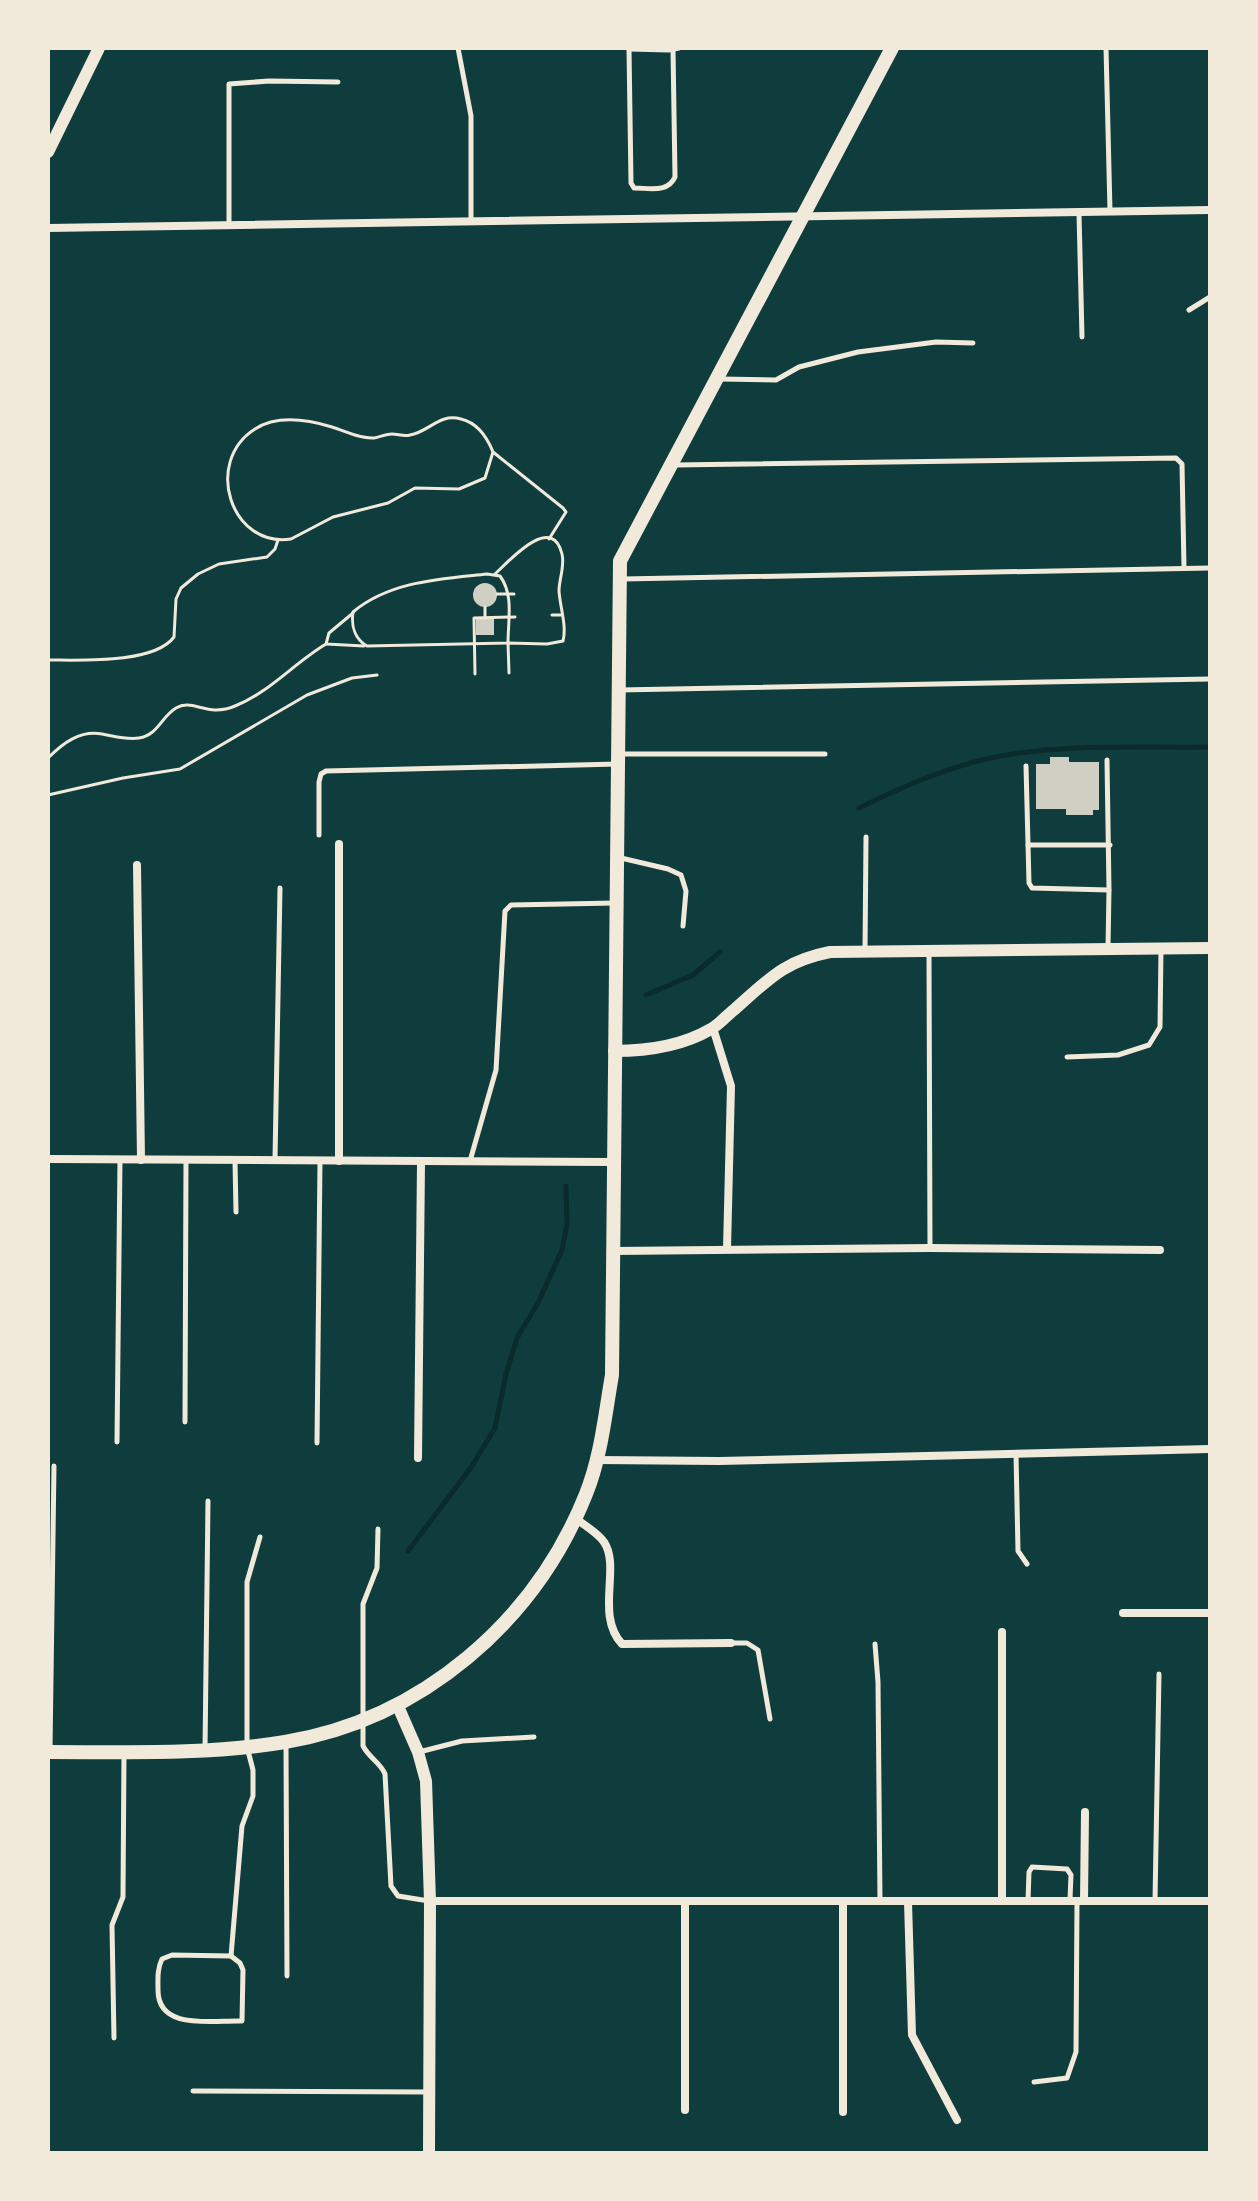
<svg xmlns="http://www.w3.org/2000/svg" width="1258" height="2201" font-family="'Playfair Display',serif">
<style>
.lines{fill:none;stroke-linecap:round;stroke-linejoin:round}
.stream{stroke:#0a2a2b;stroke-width:5}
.building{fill:#cfcfc3}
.path{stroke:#f1e9da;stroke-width:3}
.service{stroke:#f1e9da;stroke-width:5}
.minor{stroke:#f1e9da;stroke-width:8}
.tertiary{stroke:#f1e9da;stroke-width:12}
.secondary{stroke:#f1e9da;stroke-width:14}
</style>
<rect width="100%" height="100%" fill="#0f3d3e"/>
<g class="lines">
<g class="stream">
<path d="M859,808C902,787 949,766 996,757C1065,743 1140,748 1210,747"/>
<path d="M646,995L693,975L720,952"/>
<path d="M408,1551L472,1466L495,1428L506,1374L517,1338L538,1303L562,1250L567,1224L566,1186"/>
</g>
</g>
<g class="building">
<circle cx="485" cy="595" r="12"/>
<rect x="476" y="619" width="18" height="16"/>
<path d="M1050,757H1069V762H1099V810H1093V815H1066V809H1036V764H1050Z"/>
</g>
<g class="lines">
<g class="path">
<path d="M493,452L485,478L459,489L415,488L388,503L333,517L291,539C231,548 203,462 255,429C278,414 309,420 332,427C345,431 360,439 374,438C380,437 386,434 392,434C398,434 404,437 410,435C429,432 439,413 461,419C478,423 487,437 493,452L563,508L566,512L549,539"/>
<path d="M487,574L500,576C514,595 508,620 508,643L367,646C355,639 351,626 353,612C390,581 441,579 487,574Z"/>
<path d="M495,574C508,562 552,512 562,554C565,566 559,579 559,591C560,607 567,626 563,641L547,644L508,643L509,673"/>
<path d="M497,594H514"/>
<path d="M485,607V618"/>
<path d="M353,613L329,633L326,644L364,646"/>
<path d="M552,615H561"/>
<path d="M48,660C80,660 154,664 174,637L176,599L181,588L198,574L219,564L267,557L275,549L278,540"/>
<path d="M475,674L474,618L515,617"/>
<path d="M48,758C63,743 80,730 102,734C114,736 126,740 139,738C158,735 161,717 176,708C193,698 207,718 235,706C270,692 294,663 326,644"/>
<path d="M48,795L123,778L180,769L307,695L352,678L377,675"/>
</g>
<g class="service">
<path d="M458,48L471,116V221"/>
<path d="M1106,48L1110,211"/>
<path d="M629,49L631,183L634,188C650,188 668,193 675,177L673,49"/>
<path d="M629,49L669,50L679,48"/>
<path d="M1079,213L1082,337"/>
<path d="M229,225V84L269,81L338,82"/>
<path d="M1189,310L1210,297"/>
<path d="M720,379L776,380L799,367L858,352L936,342L973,343"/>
<path d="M674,465L1176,458L1182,464L1184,568"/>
<path d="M623,579L1210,568"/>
<path d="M619,690L1210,679"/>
<path d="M619,754H825"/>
<path d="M1107,760L1109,890"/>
<path d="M1026,766L1029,883L1032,888L1109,890L1108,948"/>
<path d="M319,835V782L321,774L326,771L618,764"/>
<path d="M1028,845H1110"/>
<path d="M621,858L668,869L681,875L686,891L683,926"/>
<path d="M865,951L866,837"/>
<path d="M929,953L930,1248"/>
<path d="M1067,1057L1118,1055L1149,1045L1160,1027L1161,949"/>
<path d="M275,1159L280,888"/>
<path d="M235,1161L236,1212"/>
<path d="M470,1161L496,1070L505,911L511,905L615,903"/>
<path d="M185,1422L186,1160"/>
<path d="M117,1442L120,1159"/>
<path d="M317,1443L320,1161"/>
<path d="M1016,1454L1018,1551L1027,1564"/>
<path d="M378,1529L377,1568L363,1604V1746C370,1759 380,1762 385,1774L391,1886L398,1896L429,1901"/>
<path d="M732,1643H747L758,1650L770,1719"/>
<path d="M875,1644L878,1682L880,1902"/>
<path d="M286,1745L287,1976"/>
<path d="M50,1749L54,1466"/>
<path d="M205,1750L208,1501"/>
<path d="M419,1752L462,1741L534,1737"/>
<path d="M1028,1901L1029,1872L1032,1867L1067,1869L1071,1875L1070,1899"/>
<path d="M1155,1901L1159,1674"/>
<path d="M172,1955L231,1956L240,1963L243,1970L242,2021C212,2020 158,2031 158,1990C158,1979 157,1969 162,1959Z"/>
<path d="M231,1956L242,1826L253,1796V1770L247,1747V1582L260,1537"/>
<path d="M114,2038L112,1925L123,1897L124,1753"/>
<path d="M1034,2082L1067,2078L1076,2052L1077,1901"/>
<path d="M193,2091L429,2092"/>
</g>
<g class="minor">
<path d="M48,228L1210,210"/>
<path d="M339,844V1161"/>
<path d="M137,865L141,1160"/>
<path d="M713,1028L731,1086L727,1249"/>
<path d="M48,1159L614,1162"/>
<path d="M614,1251L930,1248L1160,1250"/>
<path d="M418,1458L421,1162"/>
<path d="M597,1460L719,1461L1210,1449"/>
<path d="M575,1518C584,1525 598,1533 604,1542C621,1567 595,1615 622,1644L731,1643"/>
<path d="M1123,1613H1210"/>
<path d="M1002,1632V1901"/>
<path d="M430,1901H1210"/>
<path d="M1084,1901L1085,1812"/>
<path d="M685,1902V2110"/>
<path d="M843,1902V2112"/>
<path d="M908,1902L912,2035L957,2120"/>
</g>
<g class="tertiary">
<path d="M48,152L99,48"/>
<path d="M614,1051C648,1051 682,1046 711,1029C720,1024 727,1015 735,1009C769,979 784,961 830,952L1210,948"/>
<path d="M397,1704L418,1752L426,1781L430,1901L429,2153"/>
</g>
<path class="secondary" d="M48,1752C127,1752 207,1755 285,1742C422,1719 535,1622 586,1494C601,1457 605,1415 612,1375L620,561L892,48"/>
</g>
<rect width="1258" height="2201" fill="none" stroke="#f1e9da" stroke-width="100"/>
</svg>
